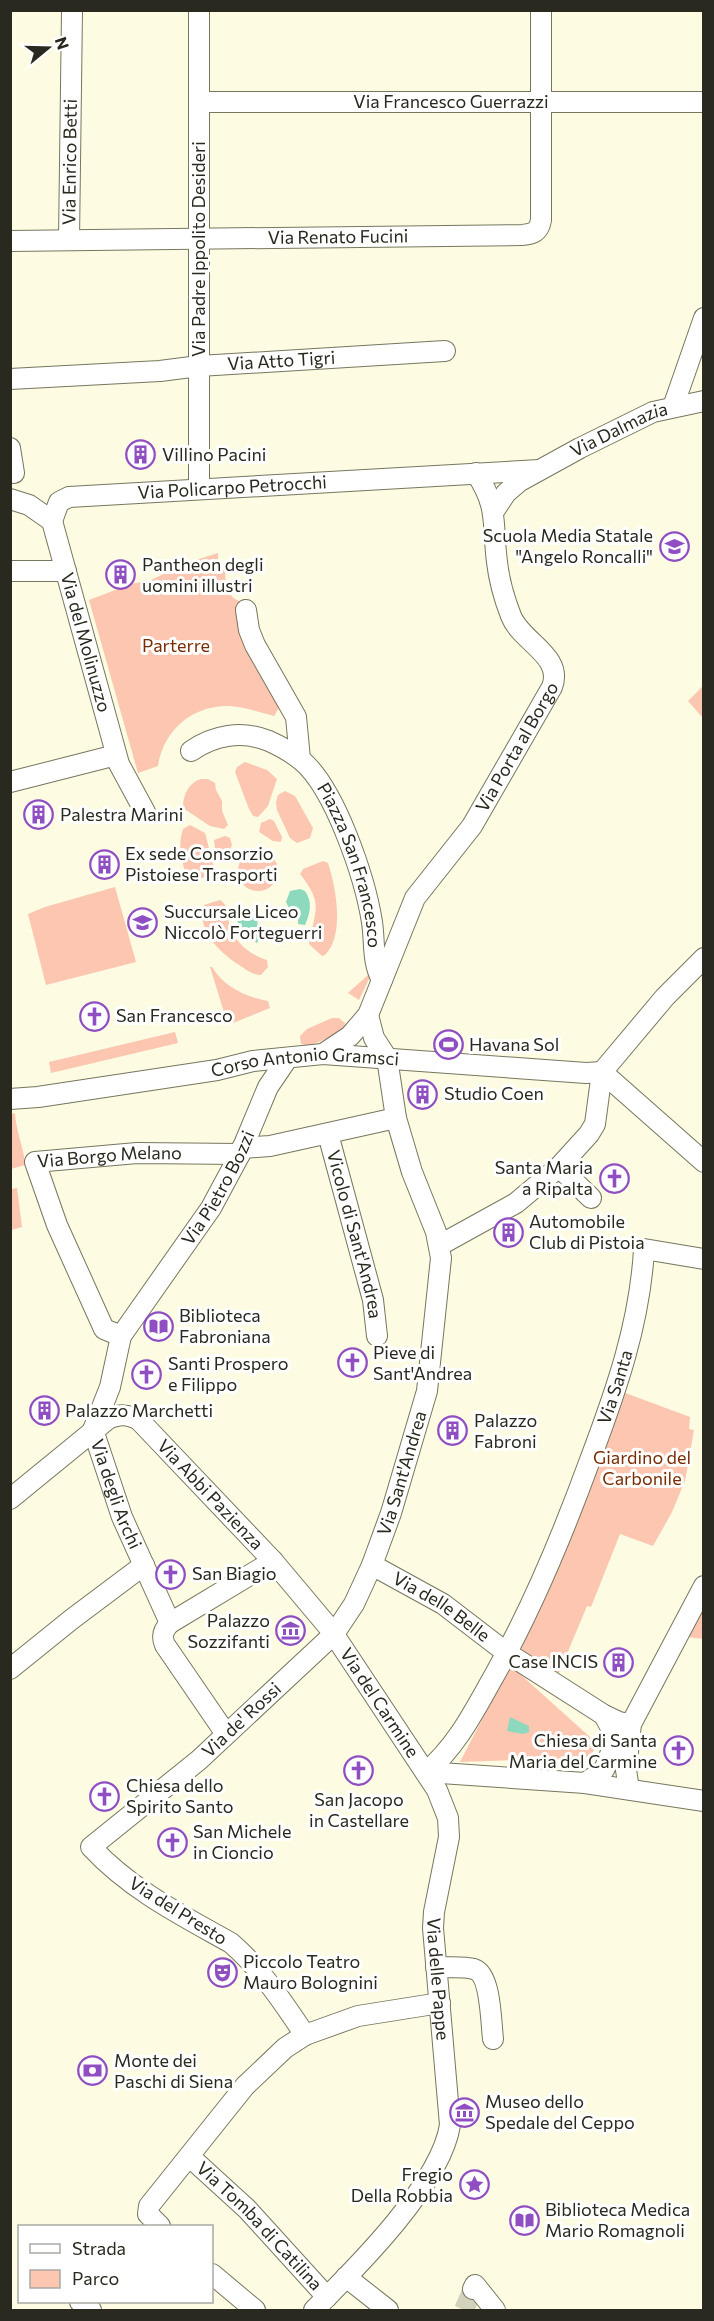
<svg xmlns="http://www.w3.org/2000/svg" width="714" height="2321" font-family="Commissioner,sans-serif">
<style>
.green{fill:#fcc6b0}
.water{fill:#8cd9bd}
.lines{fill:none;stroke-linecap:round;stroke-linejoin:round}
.minor-tunnel{stroke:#d3d2bb;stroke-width:20;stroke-dasharray:20 10;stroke-linecap:butt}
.minor-casing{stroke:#77765f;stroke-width:22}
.minor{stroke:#fff;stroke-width:20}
.labels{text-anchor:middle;stroke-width:6;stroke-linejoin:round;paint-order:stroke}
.street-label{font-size:18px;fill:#29291f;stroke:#fff}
.poi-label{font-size:18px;fill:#29291f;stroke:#fff;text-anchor:start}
.park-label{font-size:18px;fill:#792c03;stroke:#fff}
</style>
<rect width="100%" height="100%" fill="#fdfce2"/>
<g class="green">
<path d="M218,553V564L225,563C226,578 223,594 239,601L244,626L283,701L274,716C259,712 244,707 229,706C192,705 163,731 158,766L138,773L89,600L131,584L151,580L186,563Z"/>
<path d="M703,686V718L688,701Z"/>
<path d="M245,762L267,770L277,779L268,806L258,817L253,816L249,809L235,772L237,767Z"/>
<path d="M201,779H208L215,783L216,790L222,801V811L228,825L224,829L210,826L183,808C183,795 188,783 201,779Z"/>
<path d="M285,791L295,796L313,828L310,838L297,843L290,838L277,810L276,802L278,795Z"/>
<path d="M270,819L274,821L282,837L281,842L273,841L259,832L261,823Z"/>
<path d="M190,825L205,833L214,868L211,875L191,882L188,880C182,863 177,847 183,829Z"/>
<path d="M225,836L230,838L232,845L226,860L221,862L215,848L214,840Z"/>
<circle cx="258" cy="871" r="20"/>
<path d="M323,861L328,863C336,887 345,936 325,955L322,956L309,944C315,910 324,904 300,874L303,869Z"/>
<path d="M115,887L136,962L46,985L28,914L45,907Z"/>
<path d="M220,900C230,907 227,915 230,926C234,942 252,956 267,960L268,967L261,975C252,975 244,968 236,963C217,949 197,931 204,905Z"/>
<path d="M210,967H212C224,987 246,997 268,1001L270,1008L233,1023L227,1022Z"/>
<path d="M368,975L370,977L359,1000L348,993Z"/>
<path d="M332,1018H339L345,1023L344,1030L341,1033L309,1046L301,1044L300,1036L307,1029Z"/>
<path d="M175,1032L178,1043L51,1073L49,1062Z"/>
<path d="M15,1113C16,1132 24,1147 25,1165L11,1169V1114Z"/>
<path d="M17,1188L22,1227L11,1230V1189Z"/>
<path d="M620,1391L690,1417L689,1429L694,1430L685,1481L672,1512L653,1546L620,1534L591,1607L587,1606L559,1673L523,1655L520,1643Z"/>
<path d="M703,1610V1639L688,1637Z"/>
<path d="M510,1665L590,1737L595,1746L592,1755L583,1758L460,1762Z"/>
</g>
<g class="water">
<path d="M300,889L305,891C313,902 310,914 305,925L298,924V919L290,910L286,902L290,891Z"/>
<path d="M246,907L255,910C260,918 255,928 260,936L257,943C246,937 235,926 237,913Z"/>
<path d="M510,1717L529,1726V1732L523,1734L507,1731Z"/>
</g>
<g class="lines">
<path class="minor-tunnel" d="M464,2310L473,2289"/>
<defs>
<g id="minor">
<path d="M199,10V488"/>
<path id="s1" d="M199,102H704"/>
<path id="s2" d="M69,240L72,10"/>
<path id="s3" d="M10,241L522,235C533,234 539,232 541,220V10"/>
<path id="s4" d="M10,379L160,371L199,366L445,351"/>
<path d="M673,407L704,318"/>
<path d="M10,448L14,473"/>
<path d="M10,499L29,505L52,521"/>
<path id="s5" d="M494,511L506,493L520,481L580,448L653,412L704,401"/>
<path id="s6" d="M52,521L59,502L69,497L539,470"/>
<path id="s7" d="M52,521L119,764L145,812"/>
<path d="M10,571H66"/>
<path d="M246,610L249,630L255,645L296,717L300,759"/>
<path id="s8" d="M191,751C214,735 242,730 269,741C280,746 291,752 301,760C335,788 365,878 372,922C375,942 372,962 382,980"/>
<path d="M10,782L116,755"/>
<path d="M368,1015L374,1038L387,1058"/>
<path id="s9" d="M323,1054L350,1036L368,1015L415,898L472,826L552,687C564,656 521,642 511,616C504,598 499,580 497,562C492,523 499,508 476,473"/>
<path d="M602,1072L665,997L704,958"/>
<path d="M602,1072L704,1162"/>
<path id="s10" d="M10,1099L38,1097L217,1070L253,1061L323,1054L586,1073L602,1072"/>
<path id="s11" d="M328,1134L373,1300L377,1336"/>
<path d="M242,1148L270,1146L396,1118"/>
<path d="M559,1167L591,1198"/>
<path d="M440,1245L516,1203L559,1167L589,1134L595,1124L602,1072"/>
<path id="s12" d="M121,1336L104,1329L57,1225L35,1162L137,1153L240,1154"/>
<path id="s13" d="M93,1430L110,1387L121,1336L211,1208L240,1154L268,1087L287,1059"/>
<path id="s14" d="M93,1430L122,1517L170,1623"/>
<path id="s15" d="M10,1499L108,1419C120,1414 127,1414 139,1420L273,1561L331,1630L437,1790L448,1818L449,1837L434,1912L433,1928L450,2125C441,2184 356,2268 314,2310"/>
<path id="s16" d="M372,1565L443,1604L507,1653L604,1715L619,1722L631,1724"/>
<path d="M10,1669L72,1619L144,1565"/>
<path d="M226,1734L165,1645C161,1636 163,1630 170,1623L273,1561"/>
<path id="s17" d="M426,1772C457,1746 474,1711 494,1676C533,1607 563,1534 590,1460C616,1391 640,1323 644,1249L704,1259"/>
<path d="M426,1772L585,1783L704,1801"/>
<path d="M585,1783L604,1770L611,1752L614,1734L604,1715"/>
<path d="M629,1789L626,1770L631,1724L704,1586"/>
<path d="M436,1967C448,1968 462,1966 474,1969C491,1974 491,2023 493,2039"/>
<path id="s18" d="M305,2035C283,2002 261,1969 231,1943C181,1915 131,1890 91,1847L199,1760L334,1634L354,1604L372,1565L391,1513L427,1391L441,1258L436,1232L412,1172L396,1118L387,1058"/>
<path id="s19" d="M190,2157L247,2209L327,2297"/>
<path d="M160,2226L148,2214L149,2206L245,2086L285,2048L305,2035L358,2016L440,2003"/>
<path d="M212,2274L255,2310"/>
<path d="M346,2277L388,2310"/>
<path d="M473,2289L475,2285L495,2310"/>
<path d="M80,2302L91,2310"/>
</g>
</defs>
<use href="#minor" class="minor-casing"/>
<use href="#minor" class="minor"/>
</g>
<defs>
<symbol id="building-ring" viewBox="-11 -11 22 22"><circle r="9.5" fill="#fff" stroke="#904ec3" stroke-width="1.5"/><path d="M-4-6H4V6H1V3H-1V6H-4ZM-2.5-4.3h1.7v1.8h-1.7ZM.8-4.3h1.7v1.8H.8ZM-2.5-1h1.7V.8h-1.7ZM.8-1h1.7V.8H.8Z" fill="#904ec3"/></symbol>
<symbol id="school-ring" viewBox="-11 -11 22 22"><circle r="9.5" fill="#fff" stroke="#904ec3" stroke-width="1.5"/><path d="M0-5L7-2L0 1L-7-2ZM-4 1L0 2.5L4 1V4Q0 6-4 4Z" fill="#904ec3"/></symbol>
<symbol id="church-ring" viewBox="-11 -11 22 22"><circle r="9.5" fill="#fff" stroke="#904ec3" stroke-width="1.5"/><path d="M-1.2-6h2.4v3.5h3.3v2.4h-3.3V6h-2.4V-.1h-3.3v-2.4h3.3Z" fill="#904ec3"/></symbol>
<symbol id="stadium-ring" viewBox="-11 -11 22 22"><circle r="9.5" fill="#fff" stroke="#904ec3" stroke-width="1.5"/><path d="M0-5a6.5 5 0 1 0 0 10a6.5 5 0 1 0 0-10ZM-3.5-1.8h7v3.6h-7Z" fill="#904ec3"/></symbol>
<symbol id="library-ring" viewBox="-11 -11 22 22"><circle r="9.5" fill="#fff" stroke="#904ec3" stroke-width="1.5"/><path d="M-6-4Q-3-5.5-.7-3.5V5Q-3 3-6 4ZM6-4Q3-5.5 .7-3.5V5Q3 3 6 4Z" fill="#904ec3"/></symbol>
<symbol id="museum-ring" viewBox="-11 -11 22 22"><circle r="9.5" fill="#fff" stroke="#904ec3" stroke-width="1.5"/><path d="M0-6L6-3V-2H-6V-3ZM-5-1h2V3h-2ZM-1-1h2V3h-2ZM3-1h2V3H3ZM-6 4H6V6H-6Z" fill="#904ec3"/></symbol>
<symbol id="theatre-ring" viewBox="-11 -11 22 22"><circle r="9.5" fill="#fff" stroke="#904ec3" stroke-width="1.5"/><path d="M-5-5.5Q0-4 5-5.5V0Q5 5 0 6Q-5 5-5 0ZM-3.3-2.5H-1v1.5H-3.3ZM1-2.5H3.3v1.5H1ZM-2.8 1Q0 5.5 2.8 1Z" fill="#904ec3"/></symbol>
<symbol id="bank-ring" viewBox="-11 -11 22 22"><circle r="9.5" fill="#fff" stroke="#904ec3" stroke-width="1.5"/><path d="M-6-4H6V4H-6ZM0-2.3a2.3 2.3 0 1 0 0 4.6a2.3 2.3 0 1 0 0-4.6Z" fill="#904ec3"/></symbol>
<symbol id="sight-ring" viewBox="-11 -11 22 22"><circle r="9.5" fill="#fff" stroke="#904ec3" stroke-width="1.5"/><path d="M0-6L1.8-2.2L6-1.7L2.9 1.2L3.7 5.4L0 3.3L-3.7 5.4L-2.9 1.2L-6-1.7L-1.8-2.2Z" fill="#904ec3"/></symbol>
</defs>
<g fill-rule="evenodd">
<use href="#building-ring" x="124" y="438" width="33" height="33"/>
<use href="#school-ring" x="658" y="530" width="33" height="33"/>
<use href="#building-ring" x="104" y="558" width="33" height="33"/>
<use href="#building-ring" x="22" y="798" width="33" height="33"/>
<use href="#building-ring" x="88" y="848" width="33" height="33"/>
<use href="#school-ring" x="126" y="906" width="33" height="33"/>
<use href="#church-ring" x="78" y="1000" width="33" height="33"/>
<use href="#stadium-ring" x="432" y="1028" width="33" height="33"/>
<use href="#building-ring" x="406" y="1078" width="33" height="33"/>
<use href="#church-ring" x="598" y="1162" width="33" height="33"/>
<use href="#building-ring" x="492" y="1216" width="33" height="33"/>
<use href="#library-ring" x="142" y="1310" width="33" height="33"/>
<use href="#church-ring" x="336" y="1346" width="33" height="33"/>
<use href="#church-ring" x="130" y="1358" width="33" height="33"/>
<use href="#building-ring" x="28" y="1394" width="33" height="33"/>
<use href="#building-ring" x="436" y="1414" width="33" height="33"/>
<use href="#church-ring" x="154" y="1558" width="33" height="33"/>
<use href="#museum-ring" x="274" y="1614" width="33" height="33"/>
<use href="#building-ring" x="602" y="1646" width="33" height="33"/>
<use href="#church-ring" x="662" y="1734" width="33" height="33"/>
<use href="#church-ring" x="342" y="1754" width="33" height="33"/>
<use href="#church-ring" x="88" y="1780" width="33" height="33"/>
<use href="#church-ring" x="156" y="1826" width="33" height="33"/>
<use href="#theatre-ring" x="206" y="1956" width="33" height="33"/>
<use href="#bank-ring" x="76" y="2054" width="33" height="33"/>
<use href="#museum-ring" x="448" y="2096" width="33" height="33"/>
<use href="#sight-ring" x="458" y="2168" width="33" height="33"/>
<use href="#library-ring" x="508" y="2204" width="33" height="33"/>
</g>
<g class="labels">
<g class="street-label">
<text dy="6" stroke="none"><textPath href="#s1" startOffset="252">Via Francesco Guerrazzi</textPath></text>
<text dy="6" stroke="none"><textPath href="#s2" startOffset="78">Via Enrico Betti</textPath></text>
<text dy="6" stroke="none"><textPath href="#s3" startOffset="328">Via Renato Fucini</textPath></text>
<text transform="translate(199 249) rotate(-90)" y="6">Via Padre Ippolito Desideri</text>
<text dy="6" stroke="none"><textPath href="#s4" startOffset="272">Via Atto Tigri</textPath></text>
<text dy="6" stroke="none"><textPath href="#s5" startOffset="152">Via Dalmazia</textPath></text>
<text dy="6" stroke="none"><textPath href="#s6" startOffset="195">Via Policarpo Petrocchi</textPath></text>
<text dy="6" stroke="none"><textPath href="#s7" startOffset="126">Via del Molinuzzo</textPath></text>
<text dy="6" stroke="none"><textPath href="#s9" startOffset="369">Via Porta al Borgo</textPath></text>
<text dy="6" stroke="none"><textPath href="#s8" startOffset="238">Piazza San Francesco</textPath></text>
<text dy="6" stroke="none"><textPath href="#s10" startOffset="298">Corso Antonio Gramsci</textPath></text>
<text dy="6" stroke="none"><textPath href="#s12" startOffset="274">Via Borgo Melano</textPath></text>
<text dy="6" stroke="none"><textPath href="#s13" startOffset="276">Via Pietro Bozzi</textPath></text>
<text dy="6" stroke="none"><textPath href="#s11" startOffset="104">Vicolo di Sant'Andrea</textPath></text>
<text dy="6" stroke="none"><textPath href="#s17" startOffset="432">Via Santa</textPath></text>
<text dy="6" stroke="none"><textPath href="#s18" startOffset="788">Via Sant'Andrea</textPath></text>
<text dy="6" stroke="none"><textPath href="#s14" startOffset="68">Via degli Archi</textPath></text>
<text dy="6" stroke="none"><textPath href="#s15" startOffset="262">Via Abbi Pazienza</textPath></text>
<text dy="6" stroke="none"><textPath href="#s16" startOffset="81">Via delle Belle</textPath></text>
<text dy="6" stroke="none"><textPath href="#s15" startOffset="531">Via del Carmine</textPath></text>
<text dy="6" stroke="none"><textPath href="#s18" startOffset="486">Via de' Rossi</textPath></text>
<text transform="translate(178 1911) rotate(32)" y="6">Via del Presto</text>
<text dy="6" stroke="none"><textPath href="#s15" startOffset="828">Via delle Pappe</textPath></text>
<text dy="6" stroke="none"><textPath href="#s19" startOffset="98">Via Tomba di Catilina</textPath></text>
</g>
<g class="poi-label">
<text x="162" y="461">Villino Pacini</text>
<text x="653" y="542" text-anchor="end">Scuola Media Statale<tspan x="653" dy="21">"Angelo Roncalli"</tspan></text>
<text x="142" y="571">Pantheon degli<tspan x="142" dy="21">uomini illustri</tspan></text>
<text x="60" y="821">Palestra Marini</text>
<text x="125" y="860">Ex sede Consorzio<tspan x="125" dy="21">Pistoiese Trasporti</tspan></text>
<text x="164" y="918">Succursale Liceo<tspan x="164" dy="21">Niccolò Forteguerri</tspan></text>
<text x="116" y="1022">San Francesco</text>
<text x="469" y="1051">Havana Sol</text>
<text x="444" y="1100">Studio Coen</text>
<text x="593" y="1174" text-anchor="end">Santa Maria<tspan x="593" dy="21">a Ripalta</tspan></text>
<text x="529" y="1228">Automobile<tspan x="529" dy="21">Club di Pistoia</tspan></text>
<text x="179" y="1322">Biblioteca<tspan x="179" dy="21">Fabroniana</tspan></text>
<text x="373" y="1359">Pieve di<tspan x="373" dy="21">Sant'Andrea</tspan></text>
<text x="168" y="1370">Santi Prospero<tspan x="168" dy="21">e Filippo</tspan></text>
<text x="65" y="1417">Palazzo Marchetti</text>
<text x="474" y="1427">Palazzo<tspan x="474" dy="21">Fabroni</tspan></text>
<text x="192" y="1580">San Biagio</text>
<text x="270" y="1627" text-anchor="end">Palazzo<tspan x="270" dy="21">Sozzifanti</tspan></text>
<text x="598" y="1668" text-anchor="end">Case INCIS</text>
<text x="657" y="1747" text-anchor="end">Chiesa di Santa<tspan x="657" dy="21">Maria del Carmine</tspan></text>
<text x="126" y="1792">Chiesa dello<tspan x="126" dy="21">Spirito Santo</tspan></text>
<text x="359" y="1806" text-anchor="middle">San Jacopo<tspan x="359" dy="21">in Castellare</tspan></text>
<text x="193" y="1838">San Michele<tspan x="193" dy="21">in Cioncio</tspan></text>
<text x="243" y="1968">Piccolo Teatro<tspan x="243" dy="21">Mauro Bolognini</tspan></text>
<text x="114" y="2067">Monte dei<tspan x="114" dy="21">Paschi di Siena</tspan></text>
<text x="485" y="2108">Museo dello<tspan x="485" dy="21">Spedale del Ceppo</tspan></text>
<text x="453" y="2181" text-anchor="end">Fregio<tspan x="453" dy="21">Della Robbia</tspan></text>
<text x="545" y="2216">Biblioteca Medica<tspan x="545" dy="21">Mario Romagnoli</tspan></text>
</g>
<g class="park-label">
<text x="176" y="652">Parterre</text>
<text x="642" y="1464">Giardino del<tspan x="642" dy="21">Carbonile</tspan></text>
</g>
</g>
<rect width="714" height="2321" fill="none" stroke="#29291f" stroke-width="24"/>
<rect x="18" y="2225" width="195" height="78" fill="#ffffff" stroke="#a9a9a5" stroke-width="1.5"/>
<rect x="30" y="2244" width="30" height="9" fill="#ffffff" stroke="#a9a9a5" stroke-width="1.5"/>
<text x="72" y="2255" font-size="18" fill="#29291f">Strada</text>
<rect x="30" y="2270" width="30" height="18" fill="#fcc6b0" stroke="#a9a9a5" stroke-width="1.5"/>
<text x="72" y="2285" font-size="18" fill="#29291f">Parco</text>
<g transform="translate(48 48) rotate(71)" stroke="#ffffff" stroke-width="4.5" paint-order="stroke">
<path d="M0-4.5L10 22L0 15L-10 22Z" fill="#29291f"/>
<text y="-9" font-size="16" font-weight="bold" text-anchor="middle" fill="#29291f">N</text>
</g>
</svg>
